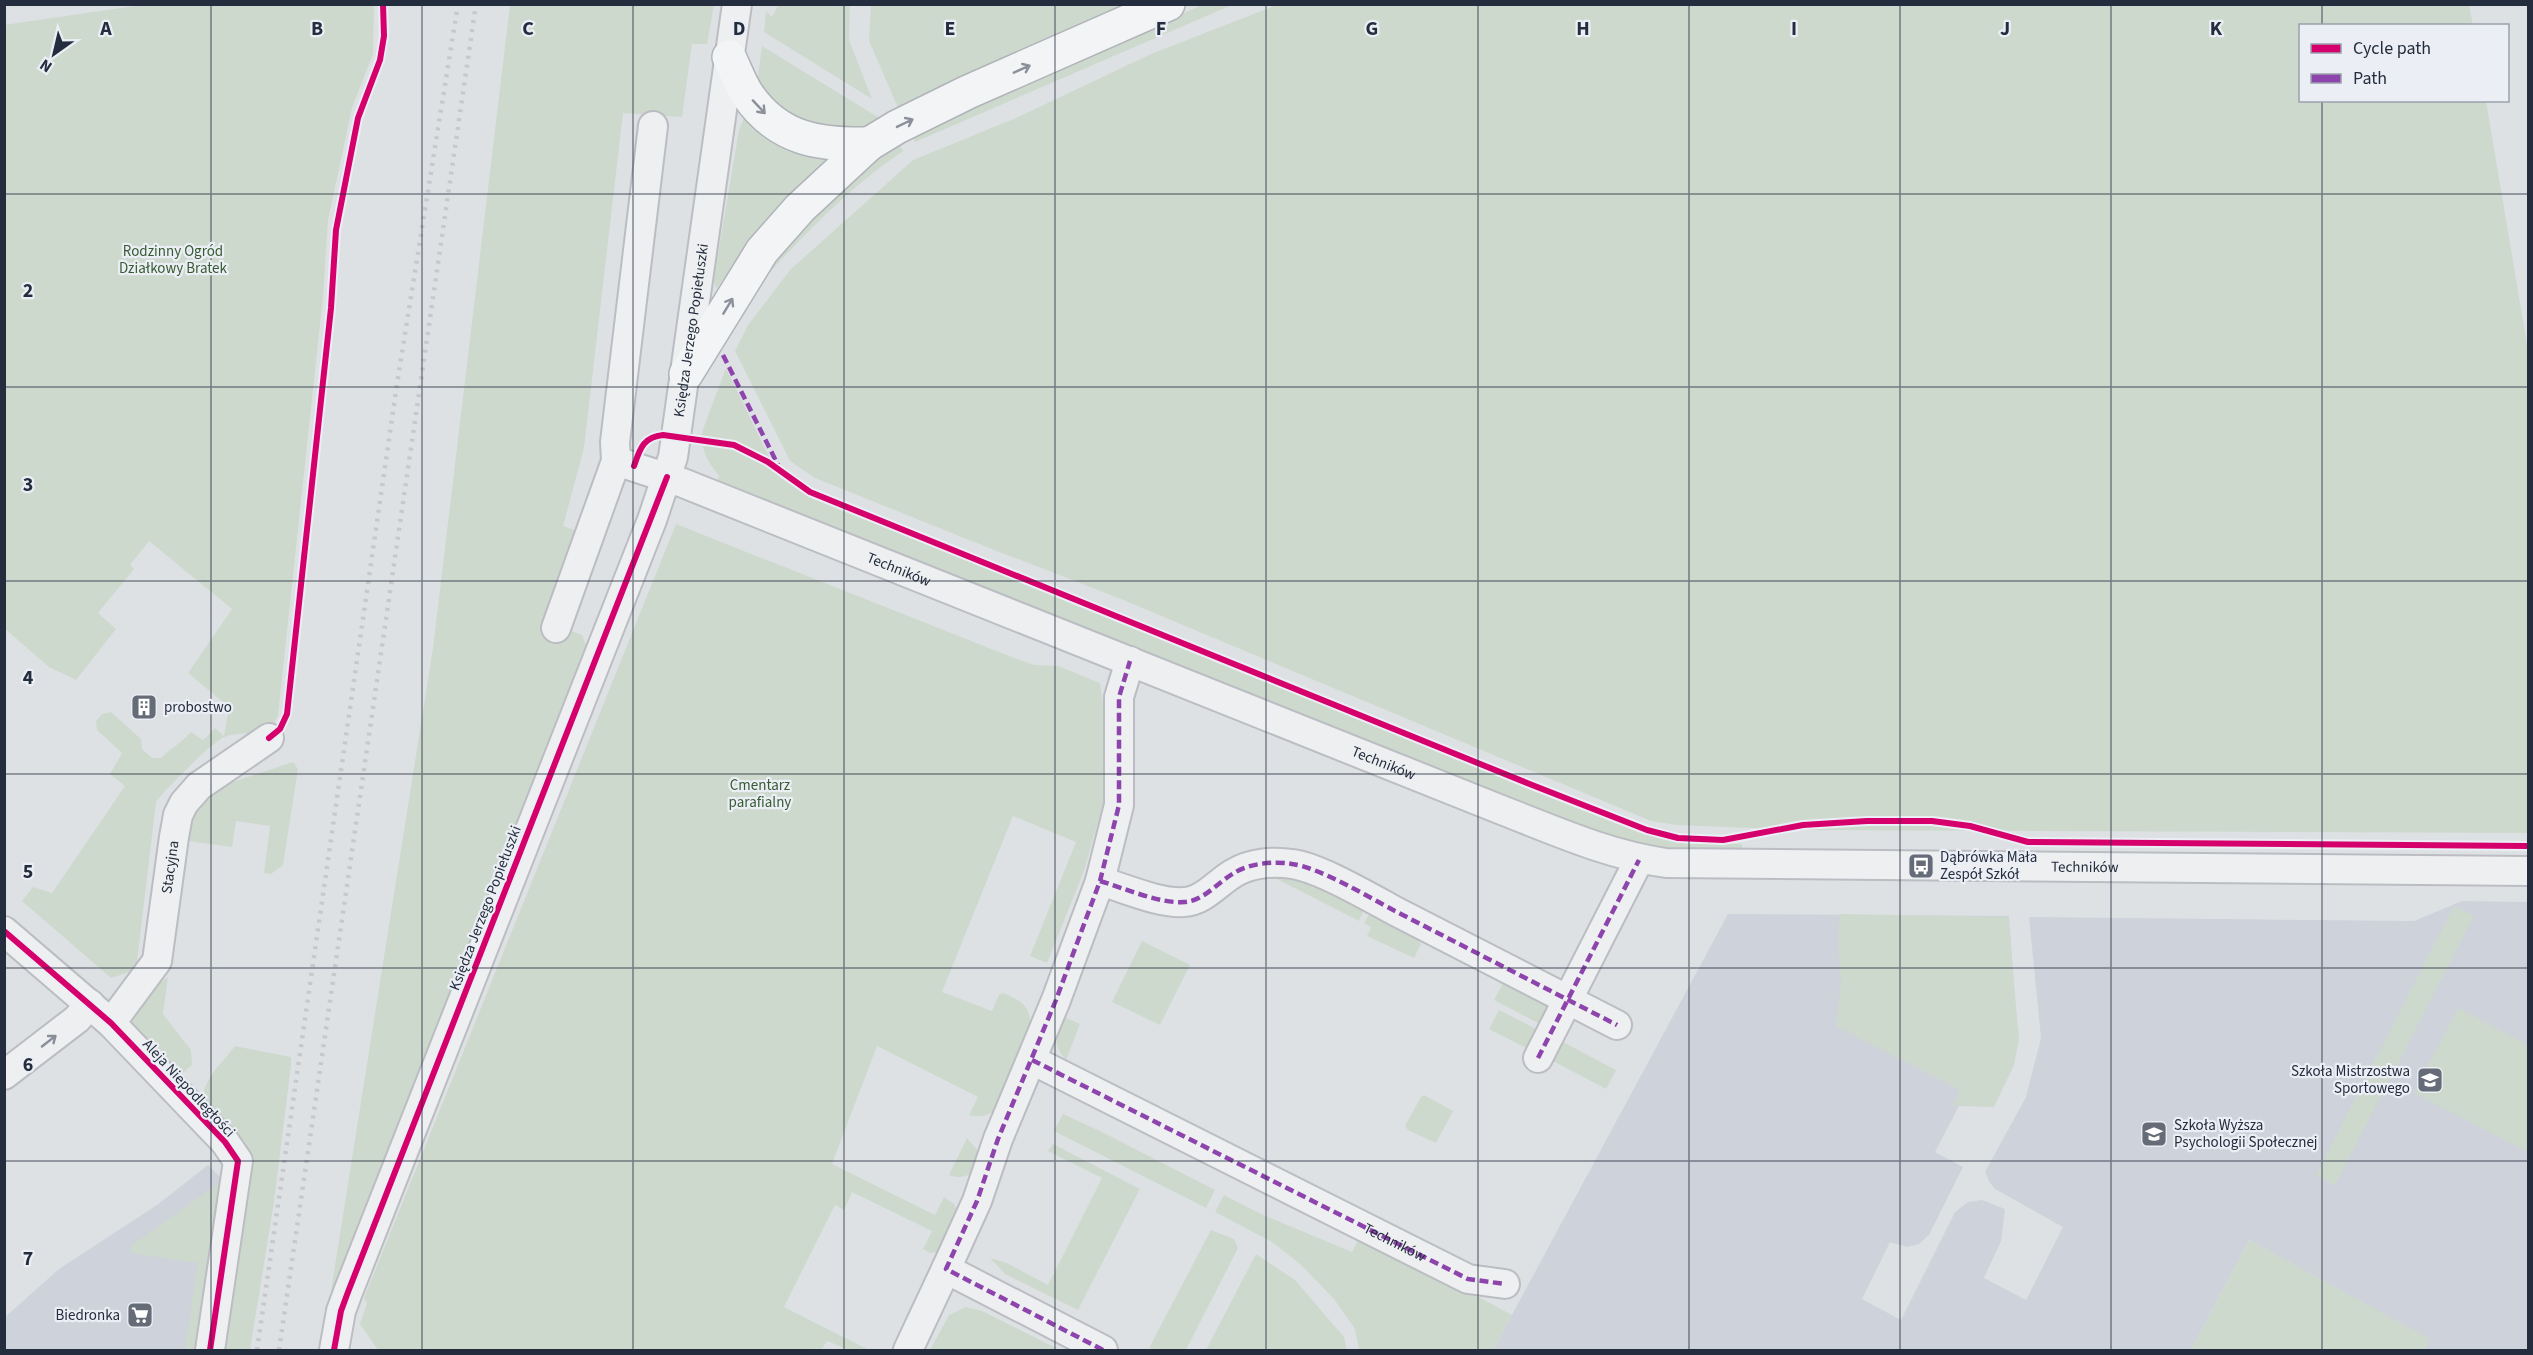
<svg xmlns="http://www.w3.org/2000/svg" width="2533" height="1355" font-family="'Source Sans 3',sans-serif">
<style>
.built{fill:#ced2da}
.green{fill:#ced9ce}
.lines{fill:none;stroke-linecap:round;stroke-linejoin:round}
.minor-casing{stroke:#bbbdc2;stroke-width:32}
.highway-casing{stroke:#b0b4b9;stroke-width:36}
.minor{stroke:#edeff1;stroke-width:28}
.highway{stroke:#f2f4f5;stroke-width:33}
.rail{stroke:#c6c8cc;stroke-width:4.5;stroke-dasharray:3 6;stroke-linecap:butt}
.quiet{stroke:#8e44ad;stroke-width:4.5;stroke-dasharray:9 4.5;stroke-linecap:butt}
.cycleway-casing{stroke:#ebeff5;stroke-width:10}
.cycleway{stroke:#d6006c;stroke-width:6}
.oneway{stroke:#8b909a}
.oneway2{stroke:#888e98}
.grid{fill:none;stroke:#242d3e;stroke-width:1.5;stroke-opacity:0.55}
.labels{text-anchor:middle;stroke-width:4.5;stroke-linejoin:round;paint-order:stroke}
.park-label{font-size:15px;fill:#375b31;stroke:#ebeff5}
.street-label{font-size:15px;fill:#242d3e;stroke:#ebeff5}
.poi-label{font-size:15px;fill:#242d3e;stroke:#ebeff5;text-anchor:start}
.grid-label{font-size:20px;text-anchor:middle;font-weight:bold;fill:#242d3e;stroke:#ebeff5;stroke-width:4.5;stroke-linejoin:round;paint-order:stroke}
</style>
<rect width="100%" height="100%" fill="#dee1e4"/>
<g class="built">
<path d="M2462,901L2528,902V1350H2424L2429,1339L2249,1240L2191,1350H1493L1728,914L2009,916L2018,1039L1994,1107L1959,1106L1935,1152L1963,1167L1929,1235L1919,1244L1907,1247L1890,1242L1862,1299L1901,1320L1955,1212L1968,1202L1982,1200L2005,1209L2001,1241L1984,1278L2026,1300L2063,1227L1995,1189L1989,1181L1985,1172L2026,1097L2041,1038L2029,917L2414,921Z"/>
<path d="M208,1165L223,1180L195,1350H5L4,1318L59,1269L157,1205Z"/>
</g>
<g class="green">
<path d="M779,4L850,5L849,40L872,99L764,32L766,11L772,17Z"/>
<path d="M1279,4L2469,5L2473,25L2300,26V100L2486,101L2528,350V833L1801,830L1677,825L1651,821L1116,597L984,546L815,478L790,461L735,351L748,325L790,270L913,160L1016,118L1151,54Z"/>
<path d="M141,5H374L373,54L352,108L328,220L323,297L278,715C270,738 246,731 227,736C214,739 165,790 156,802L136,970L111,978L22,901L33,887L52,893L125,786L110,774L122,753L97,730L96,721L102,714L111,712L141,739L142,749L152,758H161C171,748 181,743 191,732L203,740L215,728L224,736L229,707L188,673L232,609L149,541L130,565L134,569L98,613L116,629L76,680L49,667L5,629L4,25Z"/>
<path d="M510,5H714L707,44H692L682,117L623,113L584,448L563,526L580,532L545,621L582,635L586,646L337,1282L331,1291L433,648Z"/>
<path d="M871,5H1133L899,110L869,41Z"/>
<path d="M1202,5H1232L915,142L912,133Z"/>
<path d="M762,46L881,119L860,130L792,123L757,82Z"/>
<path d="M745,115L829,158L772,214L716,289L714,282L717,260L739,130Z"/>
<path d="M898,142L903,151C848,188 803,236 758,285L774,256L822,201Z"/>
<path d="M726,368L774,467L781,478L810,497L1646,834L1688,844H1742V853L1670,850L1613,839L717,483L719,476C708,462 701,451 702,432Z"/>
<path d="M676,524L1009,656L1034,665L1058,666L1100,683L1105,717L1103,804L1084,871L1047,963L1030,956L1076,842L1013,816L942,992L992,1011L999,995L1003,993C1021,1000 1032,1007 1030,1028L997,1108C989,1116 980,1118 969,1115L978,1097L877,1046L832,1164L935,1215L944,1197L954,1204L958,1211L943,1251L930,1253L923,1249L932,1231L852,1192L844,1210L835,1205L784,1307L869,1350H849L827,1341L821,1350L816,1348L814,1350H378L360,1324L367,1303L364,1298Z"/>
<path d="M293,762L298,769L283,865L271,874L264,873L270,826L236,821L232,847L180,840L185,814L212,789Z"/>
<path d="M1271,876L1293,877L1364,910L1359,921Z"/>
<path d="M2454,906L2474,916L2335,1185L2316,1175Z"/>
<path d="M1370,913L1417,937L1421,944L1414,958L1367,936L1371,927L1364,923Z"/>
<path d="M1840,914L2008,917L2019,1039L2014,1065L1994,1107L1953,1105L1960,1090L1836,1026L1841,982L1838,937Z"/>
<path d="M1142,941L1190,965L1160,1025L1112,1002Z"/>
<path d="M168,977L163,1014L191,1050L192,1065L180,1075L128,1024C137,1002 149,990 168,977Z"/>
<path d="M1504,981L1548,1003L1552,1013L1544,1026L1494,1000Z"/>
<path d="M2458,1008L2528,1045V1152L2414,1093Z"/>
<path d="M1499,1010L1542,1032L1532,1051L1489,1029Z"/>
<path d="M1064,1017L1080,1024L1066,1060C1052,1045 1056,1034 1064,1017Z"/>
<path d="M1561,1041L1616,1070L1606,1089L1551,1060Z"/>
<path d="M235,1046L291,1057V1065L274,1202L250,1350H219L245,1181L203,1102C201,1081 223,1062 235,1046Z"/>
<path d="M1424,1095L1453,1111L1436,1143L1408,1130L1405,1126L1421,1097Z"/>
<path d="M1063,1114L1102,1132L1215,1190L1206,1208L1054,1131Z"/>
<path d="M967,1138L979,1152L975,1171C966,1177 959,1179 949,1175Z"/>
<path d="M1053,1144L1140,1189L1078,1310L1005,1274L990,1258L1007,1263L1048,1285L1102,1178L1048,1151Z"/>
<path d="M223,1180L195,1350H185L198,1263L131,1253V1246Z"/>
<path d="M1224,1195L1261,1214L1352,1252L1361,1234L1512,1315L1493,1350H1359L1355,1329L1334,1299L1300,1264L1272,1242L1215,1212Z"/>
<path d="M1211,1230L1234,1239L1238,1248L1186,1350H1155L1149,1348Z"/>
<path d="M2249,1240L2430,1339L2424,1350H2191Z"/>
<path d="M1256,1254L1295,1280L1344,1337L1347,1350H1206Z"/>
<path d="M966,1307L982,1311L1060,1350H930L949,1315Z"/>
</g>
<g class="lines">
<defs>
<g id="minor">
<path id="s1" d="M616,461L683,483L1504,811C1558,832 1609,855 1666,863L2528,871"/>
<path d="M556,628L616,461L615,442L653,126"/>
<path d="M1100,881C1124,888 1160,904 1184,902C1204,901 1218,882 1234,873C1250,863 1274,861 1292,864C1318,867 1369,897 1395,911C1469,949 1543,987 1617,1025"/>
<path d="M4,931L111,1023L225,1142L238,1161L210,1350"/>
<path id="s2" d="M111,1023L157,961L174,837L178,815L184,803L199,786L269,738"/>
<path d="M1538,1058L1639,860"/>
<path id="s3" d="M1032,1060L1468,1279L1505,1284"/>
<path d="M4,1075L77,1019L90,1004"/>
<path id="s4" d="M334,1350L341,1311L348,1292L652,520L673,457L737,4"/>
<path d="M908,1350L946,1269"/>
<path d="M1103,1350L946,1269L977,1201L998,1139L1056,1000L1100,881L1119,805V697L1130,661"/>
</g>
<g id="highway">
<path d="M729,57C735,69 740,83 747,94C778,140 820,145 869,144"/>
<path d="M686,374L762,251L800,208L869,144L897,127L968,92L1168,4"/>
</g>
</defs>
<use href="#minor" class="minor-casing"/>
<use href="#highway" class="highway-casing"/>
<use href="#minor" class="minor"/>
<use href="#highway" class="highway"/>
<g class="rail">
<path d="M257,1350L397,384L458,4"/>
<path d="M279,1350L476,4"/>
</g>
<g class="quiet">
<path d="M723,355L778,465"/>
<path d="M1100,881C1124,888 1160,904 1184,902C1204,901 1218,882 1234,873C1250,863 1274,861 1292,864C1318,867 1369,897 1395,911C1469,949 1543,987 1617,1025"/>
<path d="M1538,1058L1639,860"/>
<path d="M1032,1060L1468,1279L1505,1284"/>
<path d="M1103,1350L946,1269L977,1201L998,1139L1056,1000L1100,881L1119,805V697L1130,661"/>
</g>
<defs>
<g id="cycleway">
<path d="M634,466C640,449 643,437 663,435L734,445L768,462L810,492L1527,783L1647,830L1678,838L1723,840L1803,825L1867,821H1932L1970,826L2028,842L2528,846"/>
<path d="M269,738L280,729L287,714L331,308L336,230L358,118L380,60L384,36L383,4"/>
<path d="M4,931L111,1023L225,1142L238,1161L210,1350"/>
<path d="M334,1350L341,1311L348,1292L667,477"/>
</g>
</defs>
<use href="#cycleway" class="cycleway-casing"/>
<use href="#cycleway" class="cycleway"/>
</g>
<defs><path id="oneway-shaft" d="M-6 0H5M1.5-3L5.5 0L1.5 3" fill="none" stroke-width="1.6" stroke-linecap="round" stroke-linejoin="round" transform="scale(1.5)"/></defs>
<g class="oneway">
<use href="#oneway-shaft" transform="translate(1022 69) rotate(-24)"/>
<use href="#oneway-shaft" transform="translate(759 107) rotate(47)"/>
<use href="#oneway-shaft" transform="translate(905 123) rotate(-26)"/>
<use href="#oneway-shaft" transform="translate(728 306) rotate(-59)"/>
</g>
<use class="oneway2" href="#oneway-shaft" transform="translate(49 1041) rotate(-38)"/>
<path class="grid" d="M211,4V1350M422,4V1350M633,4V1350M844,4V1350M1055,4V1350M1266,4V1350M1478,4V1350M1689,4V1350M1900,4V1350M2111,4V1350M2322,4V26M2322,100V1350M4,194H2528M4,387H2528M4,581H2528M4,774H2528M4,968H2528M4,1161H2528"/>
<defs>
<symbol id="building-square" viewBox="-11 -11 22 22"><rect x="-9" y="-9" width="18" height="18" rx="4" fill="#656c78" stroke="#ebeff5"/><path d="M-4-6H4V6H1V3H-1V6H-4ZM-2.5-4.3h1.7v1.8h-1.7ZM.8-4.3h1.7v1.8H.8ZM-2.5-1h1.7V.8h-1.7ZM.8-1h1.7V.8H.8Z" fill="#fff"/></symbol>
<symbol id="bus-square" viewBox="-11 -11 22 22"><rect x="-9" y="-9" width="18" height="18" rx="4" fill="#656c78" stroke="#ebeff5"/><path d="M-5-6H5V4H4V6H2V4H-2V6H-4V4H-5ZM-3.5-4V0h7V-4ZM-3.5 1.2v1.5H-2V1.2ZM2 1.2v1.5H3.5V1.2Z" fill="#fff"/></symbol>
<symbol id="school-square" viewBox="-11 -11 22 22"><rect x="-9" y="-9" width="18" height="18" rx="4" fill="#656c78" stroke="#ebeff5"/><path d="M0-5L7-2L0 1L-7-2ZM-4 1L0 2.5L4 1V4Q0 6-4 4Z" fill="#fff"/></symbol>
<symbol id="university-square" viewBox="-11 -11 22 22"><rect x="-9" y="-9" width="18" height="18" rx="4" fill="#656c78" stroke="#ebeff5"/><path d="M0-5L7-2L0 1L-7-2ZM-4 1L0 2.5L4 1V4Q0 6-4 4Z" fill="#fff"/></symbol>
<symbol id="supermarket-square" viewBox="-11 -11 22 22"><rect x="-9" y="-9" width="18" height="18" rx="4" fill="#656c78" stroke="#ebeff5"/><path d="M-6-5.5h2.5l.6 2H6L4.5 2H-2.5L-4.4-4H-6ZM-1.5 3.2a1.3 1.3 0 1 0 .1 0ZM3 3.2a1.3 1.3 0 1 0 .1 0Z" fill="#fff"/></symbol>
</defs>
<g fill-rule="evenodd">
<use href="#building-square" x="129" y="692" width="30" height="30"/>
<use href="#bus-square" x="1906" y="851" width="30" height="30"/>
<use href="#school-square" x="2415" y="1065" width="30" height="30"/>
<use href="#university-square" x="2139" y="1119" width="30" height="30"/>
<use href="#supermarket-square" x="125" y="1300" width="30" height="30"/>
</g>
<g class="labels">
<g class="park-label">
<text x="173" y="256">Rodzinny Ogród<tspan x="173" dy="17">Działkowy Bratek</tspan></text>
<text x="760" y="790">Cmentarz<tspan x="760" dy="17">parafialny</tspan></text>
</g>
<g class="street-label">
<text dy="5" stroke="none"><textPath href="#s4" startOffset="1084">Księdza Jerzego Popiełuszki</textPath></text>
<text dy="5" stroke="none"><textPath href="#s1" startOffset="303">Techników</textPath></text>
<text dy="5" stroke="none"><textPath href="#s1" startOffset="825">Techników</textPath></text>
<text dy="5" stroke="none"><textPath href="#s2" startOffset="172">Stacyjna</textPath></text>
<text dy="5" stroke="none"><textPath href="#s1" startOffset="1544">Techników</textPath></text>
<text transform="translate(485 908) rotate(-69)" y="5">Księdza Jerzego Popiełuszki</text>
<text transform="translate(189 1088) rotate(47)" y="5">Aleja Niepodległości</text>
<text dy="5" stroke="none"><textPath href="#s3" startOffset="406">Techników</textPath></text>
</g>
<g class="poi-label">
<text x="164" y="712">probostwo</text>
<text x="1940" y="862">Dąbrówka Mała<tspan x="1940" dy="17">Zespół Szkół</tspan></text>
<text x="2410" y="1076" text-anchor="end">Szkoła Mistrzostwa<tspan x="2410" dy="17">Sportowego</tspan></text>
<text x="2174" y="1130">Szkoła Wyższa<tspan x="2174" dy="17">Psychologii Społecznej</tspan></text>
<text x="120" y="1320" text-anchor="end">Biedronka</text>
</g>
</g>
<g class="grid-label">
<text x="106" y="35">A</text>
<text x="317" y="35">B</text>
<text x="528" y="35">C</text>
<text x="739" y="35">D</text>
<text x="950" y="35">E</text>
<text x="1161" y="35">F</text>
<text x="1372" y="35">G</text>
<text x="1583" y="35">H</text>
<text x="1794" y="35">I</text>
<text x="2005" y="35">J</text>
<text x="2216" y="35">K</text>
<text x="28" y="297">2</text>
<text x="28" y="491">3</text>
<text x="28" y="684">4</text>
<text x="28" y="878">5</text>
<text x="28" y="1071">6</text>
<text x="28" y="1265">7</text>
</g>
<rect width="2533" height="1355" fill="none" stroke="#242d3e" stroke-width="12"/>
<rect x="2299" y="24" width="210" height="78" fill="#ebeff5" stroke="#9ba1ac" stroke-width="1.5"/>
<rect x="2311" y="44" width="30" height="9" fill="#d6006c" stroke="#9ba1ac" stroke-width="1.5"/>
<text x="2353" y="54" font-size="18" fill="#242d3e">Cycle path</text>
<rect x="2311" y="74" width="30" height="9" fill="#8e44ad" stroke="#9ba1ac" stroke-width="1.5"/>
<text x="2353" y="84" font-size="18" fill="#242d3e">Path</text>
<g transform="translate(54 54) rotate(214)" stroke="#ebeff5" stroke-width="4.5" paint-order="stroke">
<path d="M0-4.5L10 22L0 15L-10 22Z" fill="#242d3e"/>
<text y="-9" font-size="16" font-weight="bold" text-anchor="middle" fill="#242d3e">N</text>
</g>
</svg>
